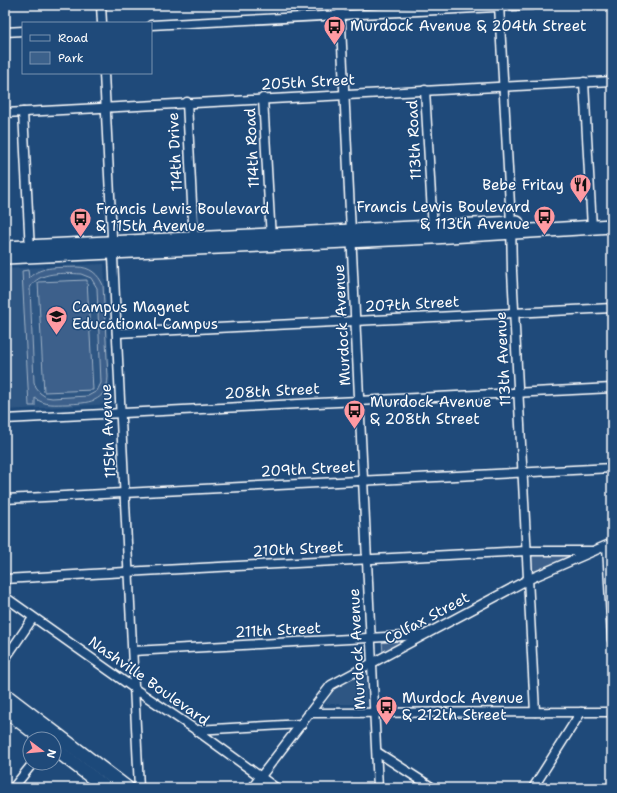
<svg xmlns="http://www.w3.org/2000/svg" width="617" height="793" font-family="'Shantell Sans',sans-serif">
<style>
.built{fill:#2e5683}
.green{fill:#3c618b;stroke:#9eb0c5;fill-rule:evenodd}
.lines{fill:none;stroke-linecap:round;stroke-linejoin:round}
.street-casing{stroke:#fff;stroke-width:11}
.primary-casing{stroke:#fff;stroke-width:16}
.street{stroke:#1f4a7a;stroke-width:8}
.primary{stroke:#1f4a7a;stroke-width:13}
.labels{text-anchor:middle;stroke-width:3;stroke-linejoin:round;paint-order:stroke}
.poi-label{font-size:15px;fill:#fff;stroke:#1f4a7a;text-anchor:start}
.street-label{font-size:15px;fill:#fff;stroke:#1f4a7a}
</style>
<rect width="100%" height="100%" fill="#1f4a7a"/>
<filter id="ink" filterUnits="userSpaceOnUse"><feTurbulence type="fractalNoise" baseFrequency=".025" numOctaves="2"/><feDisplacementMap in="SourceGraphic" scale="8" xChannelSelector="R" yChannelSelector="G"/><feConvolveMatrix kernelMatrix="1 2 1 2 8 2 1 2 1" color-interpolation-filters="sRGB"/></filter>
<g filter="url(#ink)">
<g class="built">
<path d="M104,264L111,404L5,410V269Z"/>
<path d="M365,674L367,704H325L335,689Z"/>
</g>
<g class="green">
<path d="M77,267C90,267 98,274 103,285L108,377C107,403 87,403 67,404C55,404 45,406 35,398V406H29L22,271L28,270L29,278C41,265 61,268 77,267ZM81,274L91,278L97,288L101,383L97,391L88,396L52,398L46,397L40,393L36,388L34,382L30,288C38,271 64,273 81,274Z"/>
<path d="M87,280L93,390L44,392L38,282Z"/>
<path d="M527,553L580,554L529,578Z"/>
<path d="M382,639H409L383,654Z"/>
</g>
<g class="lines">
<defs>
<g id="street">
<path d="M101,5L102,23"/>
<path d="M340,5L378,788"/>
<path d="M499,5L511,223L512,271L535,712"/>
<path d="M151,25L533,5"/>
<path d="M5,32L23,31"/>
<path d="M104,73L139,788"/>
<path d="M584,82L592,228"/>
<path d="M425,90L433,231"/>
<path d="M263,98L271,239"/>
<path d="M187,102L194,243"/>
<path d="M23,112L30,251"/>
<path d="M5,113L612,81"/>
<path d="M117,333L612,308"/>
<path d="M5,419L612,388"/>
<path d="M5,499L612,468"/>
<path d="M607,546L612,640"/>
<path d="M5,579L143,571L526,551H593"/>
<path d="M5,597L135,689L196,730L276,788"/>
<path d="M133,651L422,635"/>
<path d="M5,659L33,618"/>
<path d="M309,713L612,712"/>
<path d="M196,730L302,724"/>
<path d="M377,752L433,788"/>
<path d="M13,788L33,763"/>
<path d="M252,788L331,685L527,580L612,543"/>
<path d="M533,788L581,712"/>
</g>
<g id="primary">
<path d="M5,248L517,223"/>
<path d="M5,257L433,237L612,226"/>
<path d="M5,695L127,788"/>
<path d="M5,710L43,739"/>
<path d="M54,748L106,788"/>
</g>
</defs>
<use href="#street" class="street-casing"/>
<use href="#primary" class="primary-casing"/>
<use href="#street" class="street"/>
<use href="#primary" class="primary"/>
</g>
</g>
<defs>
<symbol id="bus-pin" viewBox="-11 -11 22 30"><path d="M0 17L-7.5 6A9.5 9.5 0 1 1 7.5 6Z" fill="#ff9aa2" stroke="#1f4a7a"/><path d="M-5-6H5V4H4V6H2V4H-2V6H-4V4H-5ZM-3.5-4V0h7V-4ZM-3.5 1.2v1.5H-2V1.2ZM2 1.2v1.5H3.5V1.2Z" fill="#111"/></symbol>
<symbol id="restaurant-pin" viewBox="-11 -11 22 30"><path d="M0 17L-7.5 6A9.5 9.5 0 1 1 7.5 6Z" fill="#ff9aa2" stroke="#1f4a7a"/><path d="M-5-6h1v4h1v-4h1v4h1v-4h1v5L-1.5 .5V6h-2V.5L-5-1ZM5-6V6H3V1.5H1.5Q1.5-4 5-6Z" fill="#111"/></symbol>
<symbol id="school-pin" viewBox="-11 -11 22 30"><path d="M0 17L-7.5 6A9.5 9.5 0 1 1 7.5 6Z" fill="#ff9aa2" stroke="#1f4a7a"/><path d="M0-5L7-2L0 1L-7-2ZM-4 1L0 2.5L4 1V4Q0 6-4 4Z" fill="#111"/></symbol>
</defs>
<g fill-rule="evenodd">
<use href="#bus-pin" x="322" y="14" width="25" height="34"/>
<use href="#restaurant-pin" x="568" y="172" width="25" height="34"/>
<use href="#bus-pin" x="532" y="204" width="25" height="34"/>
<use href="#bus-pin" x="68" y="206" width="25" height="34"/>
<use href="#school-pin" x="44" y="304" width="25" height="34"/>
<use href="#bus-pin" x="342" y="398" width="25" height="34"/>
<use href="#bus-pin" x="374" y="694" width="25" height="34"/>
</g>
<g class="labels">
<g class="poi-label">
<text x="350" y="31">Murdock Avenue &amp; 204th Street</text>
<text x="564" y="190" text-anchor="end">Bebe Fritay</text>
<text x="530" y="212" text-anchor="end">Francis Lewis Boulevard<tspan x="530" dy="17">&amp; 113th Avenue</tspan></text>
<text x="96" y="214">Francis Lewis Boulevard<tspan x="96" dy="17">&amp; 115th Avenue</tspan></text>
<text x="72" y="312">Campus Magnet<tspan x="72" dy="17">Educational Campus</tspan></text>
<text x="370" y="407">Murdock Avenue<tspan x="370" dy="17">&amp; 208th Street</tspan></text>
<text x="402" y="703">Murdock Avenue<tspan x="402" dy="17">&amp; 212th Street</tspan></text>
</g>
<g class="street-label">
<text transform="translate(308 82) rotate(-3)" y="5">205th Street</text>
<text transform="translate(414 140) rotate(-93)" y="5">113th Road</text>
<text transform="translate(252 148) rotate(-93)" y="5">114th Road</text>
<text transform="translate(175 152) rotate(-93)" y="5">114th Drive</text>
<text transform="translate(412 304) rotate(-3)" y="5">207th Street</text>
<text transform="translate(342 325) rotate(-93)" y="5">Murdock Avenue</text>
<text transform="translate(503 359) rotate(-93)" y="5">113th Avenue</text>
<text transform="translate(272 391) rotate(-3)" y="5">208th Street</text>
<text transform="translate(108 431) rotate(-93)" y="5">115th Avenue</text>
<text transform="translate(308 469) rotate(-3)" y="5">209th Street</text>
<text transform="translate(298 549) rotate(-3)" y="5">210th Street</text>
<text transform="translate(427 618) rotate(-28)" y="5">Colfax Street</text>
<text transform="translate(278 630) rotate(-3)" y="5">211th Street</text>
<text transform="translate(357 649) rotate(-93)" y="5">Murdock Avenue</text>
<text transform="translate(149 681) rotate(35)" y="5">Nashville Boulevard</text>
</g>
</g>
<rect width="617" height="793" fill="none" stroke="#1f4a7a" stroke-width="20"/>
<rect x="10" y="10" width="597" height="773" fill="none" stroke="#fff" stroke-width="1.5" filter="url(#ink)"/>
<rect x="22" y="22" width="130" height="52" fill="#1f4a7a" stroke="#7992af"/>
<rect x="30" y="35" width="20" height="6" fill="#1f4a7a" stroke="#7992af"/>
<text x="58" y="42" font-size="12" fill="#ffffff">Road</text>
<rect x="30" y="52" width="20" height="12" fill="#3c618b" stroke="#7992af"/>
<text x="58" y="62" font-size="12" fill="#ffffff">Park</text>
<g transform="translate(42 751) rotate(106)"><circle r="19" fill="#1f4a7a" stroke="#7992af"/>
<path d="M0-3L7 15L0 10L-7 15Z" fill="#ff9aa2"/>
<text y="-6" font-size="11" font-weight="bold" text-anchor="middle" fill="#ffffff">N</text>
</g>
</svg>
